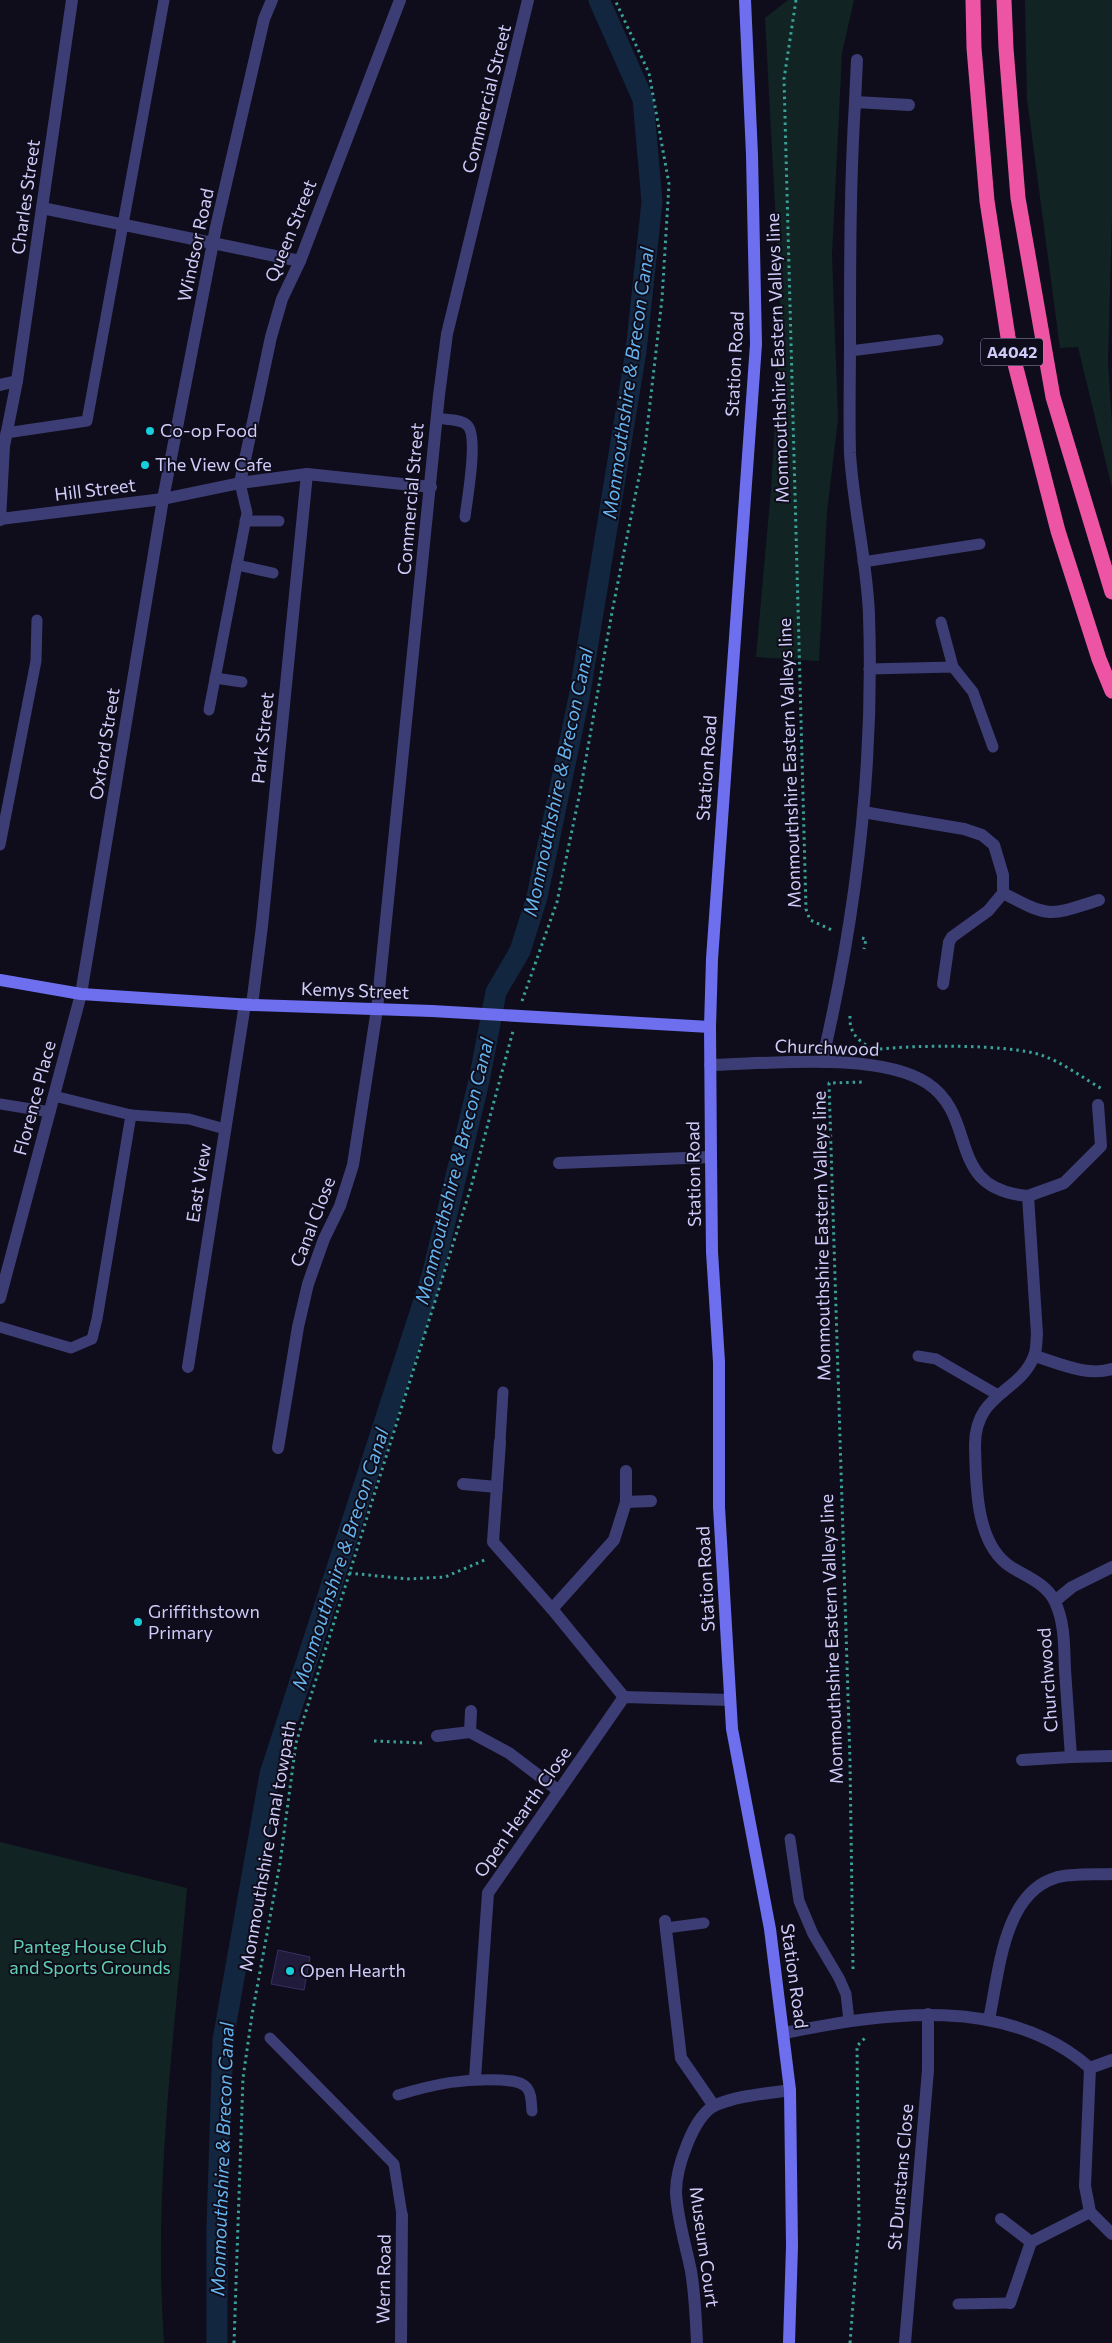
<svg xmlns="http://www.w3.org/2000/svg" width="1112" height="2343" font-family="Commissioner,sans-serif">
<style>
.green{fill:#112423}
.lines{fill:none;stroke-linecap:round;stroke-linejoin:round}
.canal{stroke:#12263f;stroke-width:21}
.building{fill:#201b3a;stroke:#382f63}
.path{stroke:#39a197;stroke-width:3;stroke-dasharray:2.5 4;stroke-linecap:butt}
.lane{stroke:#3d3d75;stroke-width:11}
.street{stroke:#3d3d75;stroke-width:12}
.secondary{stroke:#6d6fef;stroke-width:12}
.highway{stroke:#ed54a3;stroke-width:15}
.poi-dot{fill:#17ceda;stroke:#0f0d1b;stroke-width:2}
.labels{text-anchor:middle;stroke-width:4;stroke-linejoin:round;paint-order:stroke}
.shield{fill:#0f0d1b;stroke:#9693b7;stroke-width:1}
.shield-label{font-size:16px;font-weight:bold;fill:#d0ccfa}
.street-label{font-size:18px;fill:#d0ccfa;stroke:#0f0d1b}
.poi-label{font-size:18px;fill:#d0ccfa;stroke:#0f0d1b;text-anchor:start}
.park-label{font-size:18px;fill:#61d0b0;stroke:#0f0d1b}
.water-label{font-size:19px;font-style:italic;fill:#65b4ee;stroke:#0f0d1b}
</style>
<rect width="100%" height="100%" fill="#0f0d1b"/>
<g class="green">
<path d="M788,0H854L842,53L832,255L838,419L827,512L819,661L756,657L771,489L781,318L765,18Z"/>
<path d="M1025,0H1112V216L1108,361L1112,424V488L1078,347L1060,348L1027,99Z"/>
<path d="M0,1842L187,1888C174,2039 153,2191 164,2343H0Z"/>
</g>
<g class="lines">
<path class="canal" d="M217,2343V2227L223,2040L270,1774L432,1276L479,1081L496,992L520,951L537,897L579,698L636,351L652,202L643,99L599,0"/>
</g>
<path class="building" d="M278,1950L310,1957L304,1990L271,1984Z"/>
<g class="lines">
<g class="path">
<path d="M796,0L784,79L806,909L810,920L832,930"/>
<path d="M862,938L866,939L864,949"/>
<path d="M522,1001L557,902L580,792L612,612L645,447L662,299L669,184L649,73L615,0"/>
<path d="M850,1016C849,1032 857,1040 871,1048"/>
<path d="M880,1049C918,1045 1006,1044 1041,1055C1062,1062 1083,1078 1102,1089"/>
<path d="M349,1573L407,1579L445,1577L487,1559"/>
<path d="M374,1741L423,1743"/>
<path d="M853,1969L850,1761L829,1083L864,1082"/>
<path d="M234,2343L243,2078L252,2015L280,1863L296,1743L471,1187L513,1031"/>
<path d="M850,2343L859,2226L857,2046L867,2036"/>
</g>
<g class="lane">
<path d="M850,351L938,340"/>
<path d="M437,418C445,420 461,419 467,425C479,435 467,500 465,517"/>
<path d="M6,433L87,421L164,0"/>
<path d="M245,521H279"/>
<path d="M863,562L980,544"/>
<path d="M237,565L273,573"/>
<path d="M941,622L953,667"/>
<path d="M869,669L953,667L973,692L993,747"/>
<path d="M215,678L242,682"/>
<path d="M209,710L247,513L240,483"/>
<path d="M0,845L36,661L37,620"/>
<path d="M0,1104L50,1112"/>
<path d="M131,1115L189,1119L225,1129"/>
<path d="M0,1327L71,1348L92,1339L97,1319L131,1115L54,1096"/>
<path d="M918,1356L936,1359L998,1395"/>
<path d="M500,1442L503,1392"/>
<path d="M790,1839L799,1901L813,1934L839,1978L846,1994L849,2021"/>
<path d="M666,1928L704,1923"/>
<path d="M270,2038L394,2164L402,2215"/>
<path d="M398,2095C435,2084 463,2078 502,2080C510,2081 522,2081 527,2088C532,2094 531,2103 532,2111"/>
<path d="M958,2304L1010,2303"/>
</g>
<g class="street">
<path d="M855,102L857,60"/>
<path d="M42,208L300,261"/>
<path d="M0,385L17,381"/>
<path d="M240,483L271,337L282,299L300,261L400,0"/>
<path d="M0,519L163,499L240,483L307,474L431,487"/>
<path d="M0,520L4,446L17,381L72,0"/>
<path d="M863,812L964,829L982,835L994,845L1003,875V893L988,911L952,937L949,942L943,984"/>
<path d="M1003,893C1050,918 1049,916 1099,900"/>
<path d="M252,1005L262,926L307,474"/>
<path d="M824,1062V1053C857,910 874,762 869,615C867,560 853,507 850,453C849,416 850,379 850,342C850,262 850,182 855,102L909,105"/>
<path d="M710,1065C768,1064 878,1051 927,1083C980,1118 944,1189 1028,1196L1037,1334C1036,1341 1037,1350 1034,1356C1020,1393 975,1393 975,1445C976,1484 975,1544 1011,1567C1027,1577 1047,1584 1055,1602C1065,1623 1064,1647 1065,1670C1067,1699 1069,1728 1071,1757L1112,1756"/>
<path d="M559,1163L711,1157"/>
<path d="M1028,1196L1064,1183L1101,1146L1098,1105"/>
<path d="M0,1298L81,994L163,499L216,227L264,19L272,0"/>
<path d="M1035,1356C1058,1363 1088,1377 1112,1369"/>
<path d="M188,1367L245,1004"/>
<path d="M500,1442L493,1542L552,1609L624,1697"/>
<path d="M278,1448L298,1327L308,1284L324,1239L340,1206L353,1165L377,1009L439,395L447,334L528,0"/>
<path d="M463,1484L497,1487"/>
<path d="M626,1502L651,1501"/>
<path d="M1055,1601L1072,1587L1112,1567"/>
<path d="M552,1609L614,1540L626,1502V1471"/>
<path d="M470,1732L471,1711"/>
<path d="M437,1736L470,1732L509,1753L559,1791"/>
<path d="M1022,1760L1071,1757"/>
<path d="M665,1921L681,2058L714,2106"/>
<path d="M989,2019C999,1974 1003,1894 1055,1878C1070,1873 1096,1875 1112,1874"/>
<path d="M784,2033C885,2013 1006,1994 1090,2068L1085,2186L1090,2212L1112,2234"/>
<path d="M1090,2068L1112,2060"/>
<path d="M475,2078L488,1893L624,1697L730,1700"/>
<path d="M1001,2219L1031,2242"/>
<path d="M1010,2303L1031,2242L1090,2212"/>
<path d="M401,2343L402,2215"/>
<path d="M697,2343C696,2319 695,2295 691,2271C686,2246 677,2218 676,2192C676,2169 693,2115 716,2105C739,2095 766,2094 790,2090"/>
<path d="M905,2343L928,2070V2014"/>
</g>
<g class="secondary">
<path d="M745,0L752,155L756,344L712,959L710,1027L711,1157L712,1252L719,1362V1507L732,1729L770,1929L790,2090L792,2246L789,2343"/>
<path d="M0,980L81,994L252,1005L432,1011L710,1027"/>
</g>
<g class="highway">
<path d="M973,0L974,48L987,201L1008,337L1058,531L1099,659L1112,691"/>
<path d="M1004,0L1006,48L1018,198L1053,397L1112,592"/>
</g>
</g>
<g class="poi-dot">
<circle cx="150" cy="431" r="5"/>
<circle cx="145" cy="465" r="5"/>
<circle cx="138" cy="1622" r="5"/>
<circle cx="290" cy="1971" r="5"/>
</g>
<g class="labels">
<rect class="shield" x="981" y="338.5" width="62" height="27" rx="4"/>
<g class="shield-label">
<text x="1012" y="358">A4042</text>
</g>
<g class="street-label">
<text transform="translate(487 99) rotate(-76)" y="6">Commercial Street</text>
<text transform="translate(26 197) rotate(-82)" y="6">Charles Street</text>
<text transform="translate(291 231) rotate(-68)" y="6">Queen Street</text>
<text transform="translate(196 245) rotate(-78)" y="6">Windsor Road</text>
<text transform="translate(778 358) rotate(-92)" y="6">Monmouthshire Eastern Valleys line</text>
<text transform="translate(735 364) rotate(-87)" y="6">Station Road</text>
<text transform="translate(95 490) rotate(-7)" y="6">Hill Street</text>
<text transform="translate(411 499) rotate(-85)" y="6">Commercial Street</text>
<text transform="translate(263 738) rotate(-84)" y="6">Park Street</text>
<text transform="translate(105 744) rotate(-81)" y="6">Oxford Street</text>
<text transform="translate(790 763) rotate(-92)" y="6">Monmouthshire Eastern Valleys line</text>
<text transform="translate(707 768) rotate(-86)" y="6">Station Road</text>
<text transform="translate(355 991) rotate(2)" y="6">Kemys Street</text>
<text transform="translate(827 1048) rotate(2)" y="6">Churchwood</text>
<text transform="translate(35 1098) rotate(-75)" y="6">Florence Place</text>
<text transform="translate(694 1174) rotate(-91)" y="6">Station Road</text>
<text transform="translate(199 1183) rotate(-81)" y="6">East View</text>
<text transform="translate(313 1222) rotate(-69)" y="6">Canal Close</text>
<text transform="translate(822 1236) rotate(-91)" y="6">Monmouthshire Eastern Valleys line</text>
<text transform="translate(706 1579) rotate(-93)" y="6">Station Road</text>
<text transform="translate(832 1639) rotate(-92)" y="6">Monmouthshire Eastern Valleys line</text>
<text transform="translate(1048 1680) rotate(-94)" y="6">Churchwood</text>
<text transform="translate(523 1812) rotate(-55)" y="6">Open Hearth Close</text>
<text transform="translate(268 1846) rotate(-80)" y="6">Monmouthshire Canal towpath</text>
<text transform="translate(794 1976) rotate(82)" y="6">Station Road</text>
<text transform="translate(901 2177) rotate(-85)" y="6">St Dunstans Close</text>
<text transform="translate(704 2247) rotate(82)" y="6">Museum Court</text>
<text transform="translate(384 2279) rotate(-89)" y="6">Wern Road</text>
</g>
<g class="poi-label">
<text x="160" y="437">Co-op Food</text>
<text x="155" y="471">The View Cafe</text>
<text x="148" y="1618">Griffithstown<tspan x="148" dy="21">Primary</tspan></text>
<text x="300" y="1977">Open Hearth</text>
</g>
<g class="park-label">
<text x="90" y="1953">Panteg House Club<tspan x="90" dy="21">and Sports Grounds</tspan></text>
</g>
<g class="water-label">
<text transform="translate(628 383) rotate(-82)" y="7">Monmouthshire &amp; Brecon Canal</text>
<text transform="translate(558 782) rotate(-78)" y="7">Monmouthshire &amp; Brecon Canal</text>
<text transform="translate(454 1171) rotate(-76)" y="7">Monmouthshire &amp; Brecon Canal</text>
<text transform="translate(340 1559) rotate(-72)" y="7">Monmouthshire &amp; Brecon Canal</text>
<text transform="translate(222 2159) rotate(-88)" y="7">Monmouthshire &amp; Brecon Canal</text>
</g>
</g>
</svg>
